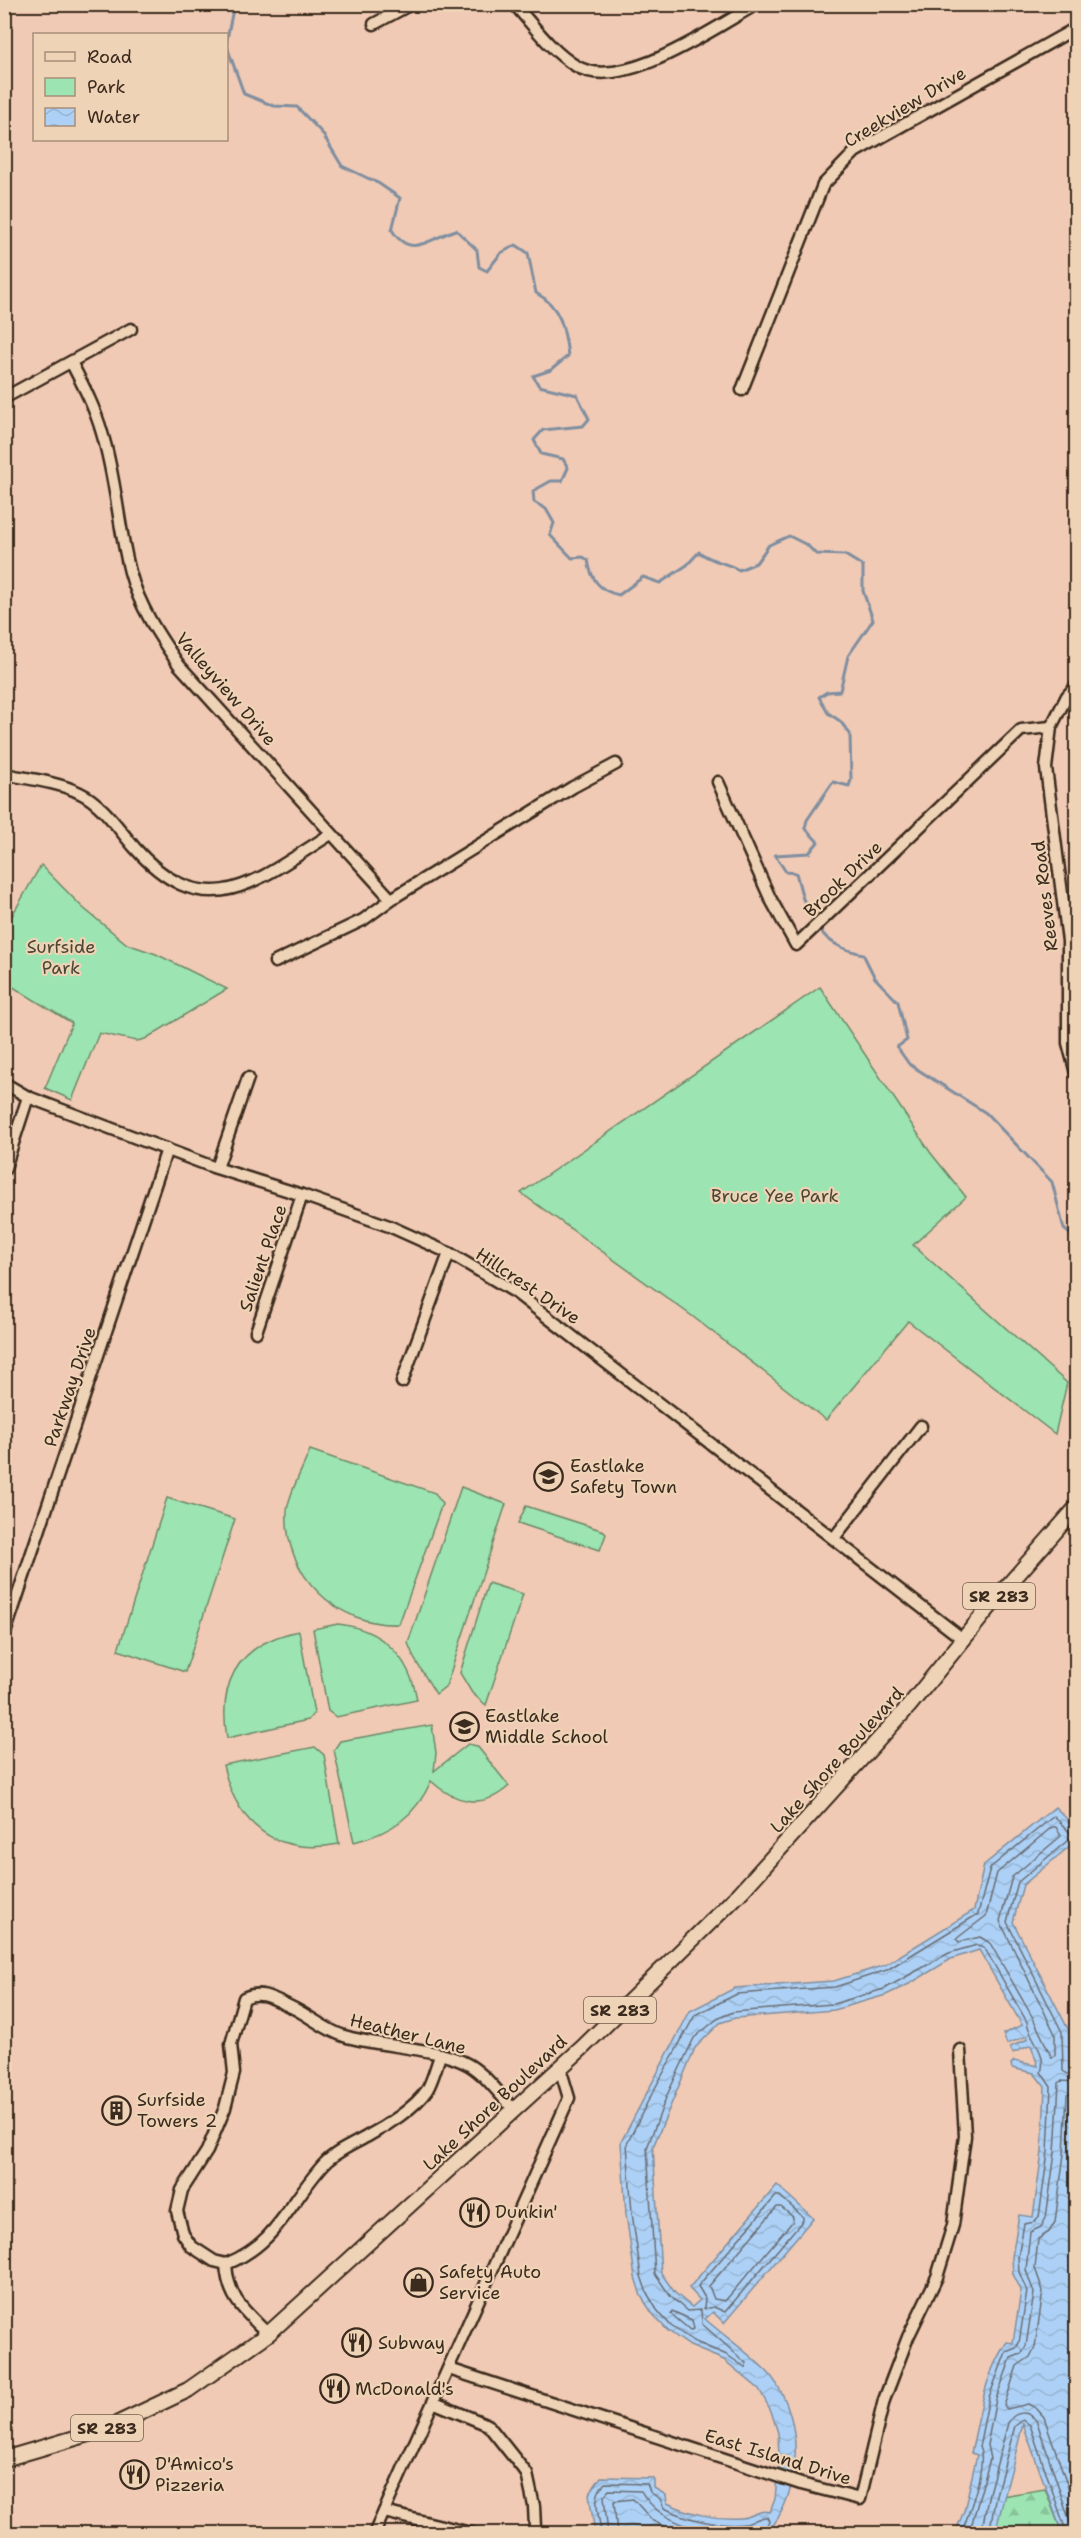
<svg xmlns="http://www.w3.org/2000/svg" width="1081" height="2538" font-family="'Shantell Sans',sans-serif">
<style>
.forest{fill:url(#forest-firs);stroke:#6c8768;stroke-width:1.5}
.park{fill:#9ce4b2;stroke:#6c8768;stroke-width:1.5}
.water{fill:url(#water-waves);stroke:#7f8ea0;stroke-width:1.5}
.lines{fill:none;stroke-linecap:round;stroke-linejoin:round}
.shore{stroke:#696d74;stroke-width:1.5}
.stream{stroke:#7f8ea0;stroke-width:3}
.minor-casing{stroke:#3b2a1e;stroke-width:15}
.major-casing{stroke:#3b2a1e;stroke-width:18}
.minor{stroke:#efd3b6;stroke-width:10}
.major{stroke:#efd3b6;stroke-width:14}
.labels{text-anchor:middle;stroke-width:4.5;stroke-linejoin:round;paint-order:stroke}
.shield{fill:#efd3b6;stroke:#715d4c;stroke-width:1.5}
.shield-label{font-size:16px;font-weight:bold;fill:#3b2a1e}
.street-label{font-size:18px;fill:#3b2a1e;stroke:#efd3b6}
.park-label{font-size:18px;fill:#4a4634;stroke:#efd3b6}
.poi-label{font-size:18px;fill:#3b2a1e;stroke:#efd3b6;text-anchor:start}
</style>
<defs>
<pattern id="forest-firs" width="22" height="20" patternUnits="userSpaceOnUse" patternTransform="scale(1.5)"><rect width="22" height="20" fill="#9ce4b2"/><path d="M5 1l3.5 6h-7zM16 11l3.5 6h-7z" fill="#87c499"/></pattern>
<pattern id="water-waves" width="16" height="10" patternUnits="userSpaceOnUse" patternTransform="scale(1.5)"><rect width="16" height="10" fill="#add1f6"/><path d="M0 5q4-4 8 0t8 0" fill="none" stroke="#96b4d2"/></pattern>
</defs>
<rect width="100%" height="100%" fill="#f0cab4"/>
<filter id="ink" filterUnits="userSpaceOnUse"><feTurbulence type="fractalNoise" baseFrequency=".0167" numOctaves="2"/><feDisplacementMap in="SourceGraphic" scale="12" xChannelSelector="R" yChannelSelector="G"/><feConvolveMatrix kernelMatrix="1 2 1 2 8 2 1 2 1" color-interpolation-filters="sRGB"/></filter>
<g filter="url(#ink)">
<path class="forest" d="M1045,2489L1062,2533L995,2534L1002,2496Z"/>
<g class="park">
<path d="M41,865L82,907L127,944L156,954L227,989L145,1039L137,1041L99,1033L72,1100L45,1088L72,1023L5,982V928Z"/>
<path d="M820,987L930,1152L966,1197L913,1245L1067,1383L1055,1434L908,1321L826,1420L692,1316L521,1193Z"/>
<path d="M310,1450L435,1493L442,1504L399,1624C337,1627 283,1574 287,1511C288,1495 304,1466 310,1450Z"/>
<path d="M461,1487L506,1504L446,1686L436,1694L415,1660L408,1643Z"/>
<path d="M167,1498L235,1519L185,1672L118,1650Z"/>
<path d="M526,1506L604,1531L606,1534L600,1550L518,1523Z"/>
<path d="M488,1583L523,1594L486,1705L472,1693L460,1673Z"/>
<path d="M338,1624C382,1629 410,1657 417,1700L336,1717L328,1711L313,1629Z"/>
<path d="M299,1631L314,1713L308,1720L227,1738C217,1679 240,1643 299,1631Z"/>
<path d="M432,1725L436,1753L434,1771L468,1744L477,1746L509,1786C483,1810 455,1803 431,1781C416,1816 391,1833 354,1842L334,1750L340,1741Z"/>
<path d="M315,1747L324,1755L339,1844C276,1856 237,1826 223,1765Z"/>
</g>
<path class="water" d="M1055,1807L1075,1827L1076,1841L1023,1885L1013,1922L1069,2031V2069H1073L1076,2063V2533H1062L1023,2424L995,2533H955L964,2511L977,2455L971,2453C980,2415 984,2374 1007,2342L1013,2343L1021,2290L1013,2274L1012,2257L1019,2215L1033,2217L1042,2152L1045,2087L1034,2073L1012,2068L1011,2064L1014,2061L1038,2066L1031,2045L1013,2053L1010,2047L1028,2039L1027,2036L1007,2044L1003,2034L1022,2025L979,1950L951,1959L911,1983L886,1995L834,2010L735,2018L720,2023L695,2048L653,2147L661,2273L675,2293L692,2307L700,2300L689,2288L777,2185L813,2218L724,2323L713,2312L705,2319C724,2336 756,2358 771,2376C805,2419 803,2494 766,2534L595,2533L589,2494L601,2477L654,2478V2488L666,2495L667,2503C692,2514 714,2520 742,2518C753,2517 759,2509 770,2512L775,2499L779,2457L778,2433L771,2411L759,2389L724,2360L690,2346L667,2330L652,2313L641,2296L635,2277L626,2214L621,2142L690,2011L735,1988L834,1981L885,1965L974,1910L984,1865Z"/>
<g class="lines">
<g class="shore">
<path d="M1052,1827H1056L1061,1836L1012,1877L1000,1921L1055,2034V2055L1052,2058L1033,2018L990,1943L980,1937L959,1942L956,1939L986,1916L997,1873Z"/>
<path d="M1076,2092L1067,2095L1064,2154L1055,2222L1049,2232L1038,2239L1035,2268L1043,2291L1035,2347L1030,2357L1017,2366L1004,2406L1007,2409L1028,2404L1036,2408L1044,2417L1076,2510"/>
<path d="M776,2196H780L803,2217V2220L725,2312L714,2307L704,2309L705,2298L698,2286Z"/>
<path d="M777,2207H781L793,2217V2221L725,2301L714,2299L709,2286Z"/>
<path d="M672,2311L692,2320L694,2329L690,2330L671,2314Z"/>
<path d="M601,2534C600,2515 590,2497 605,2483L647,2484L650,2492L660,2499L664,2508C690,2520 716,2527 745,2524C753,2523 759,2516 767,2517L769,2521L762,2534"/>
<path d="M608,2534L604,2496L609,2490L641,2491C660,2525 713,2538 752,2530L755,2534"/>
<path d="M617,2534L614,2501L633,2499L653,2521L681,2534"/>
<path d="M961,2534C968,2516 988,2463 979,2447L989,2397L1006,2352L1016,2348L1019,2343L1027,2291L1019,2272L1018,2257L1024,2224L1035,2222L1039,2217L1048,2152L1051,2087L1041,2072C1048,2053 1029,2038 1027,2022L984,1947L977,1945L949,1953L884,1989L833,2004L733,2012L717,2019L694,2038L667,2095L647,2148L655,2274L671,2297L687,2311L701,2310L702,2324L746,2363V2368L727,2355L693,2341L671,2326L657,2310L647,2293L641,2276L632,2213L627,2144L647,2103L695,2015L737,1994L835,1987L887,1970L978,1914L990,1868L1054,1816L1073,1836L1018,1882L1007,1922L1062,2032L1063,2071L1069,2075L1076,2074"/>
<path d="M969,2534L990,2459L987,2445L996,2399L1011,2358L1021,2354L1026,2346L1034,2293L1026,2270L1030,2232L1041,2227L1046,2218L1055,2153L1059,2083L1061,2081L1076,2082"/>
<path d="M981,2534L989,2493L1008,2423C1015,2410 1029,2410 1037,2422L1074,2534"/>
<path d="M989,2534L996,2495L1015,2426L1023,2420L1030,2425L1067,2534"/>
</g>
<g class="stream">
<path d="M226,44L244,94L274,106L297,107L322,133L342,166L378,183L400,198L392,230C411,261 432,237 456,230L477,250L479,267L487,271L501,253L516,245L528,253L536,293C561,306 565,330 568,356L551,370L533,376L539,386L577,395L589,419L583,426L543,430L534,440L541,454L563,459L568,468L562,481H551L533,491L534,502L546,509L554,523L550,535L572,558L583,557L588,560C591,579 599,591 619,595L643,577L660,583L687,565L699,552C712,562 725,562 739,570L756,563L769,545L789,536L807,545L816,554L845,555L863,566V591L873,620L848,656L840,691L827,692L819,697L828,713L840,721L850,734L851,780L849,786L833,782L807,820L805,828L818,842L809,853L775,855L786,872L796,873L803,899L816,922"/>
<path d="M226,44L234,4"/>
<path d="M819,928C827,943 847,951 863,954L875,978L898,1002L907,1040L897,1047L909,1064L986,1113L1052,1182L1064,1229L1076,1239"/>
</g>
<defs>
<g id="minor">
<path d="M514,4C533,25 552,52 576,66C622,94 715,27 757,4"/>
<path d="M374,24L411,4"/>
<path d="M71,362C83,385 95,408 102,433C116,478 118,526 130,572C139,606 159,636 179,665L391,899"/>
<path d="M742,390L823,185L855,152L1076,28"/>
<path d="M4,398L131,329"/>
<path d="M1076,686L1067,696L1051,727L1046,768L1068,941V1043L1076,1073"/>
<path d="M4,774C29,779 58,782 80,793C102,803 120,831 135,848C207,929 259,879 331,834"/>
<path d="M718,782L770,898L796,945L1021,730L1051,727"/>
<path d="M275,962L363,920L393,898L573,787L616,764"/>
<path d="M4,1083L28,1097L213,1167L302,1195L389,1226L449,1253L515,1292L964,1640"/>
<path d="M217,1168L248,1078"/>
<path d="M4,1171L28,1097"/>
<path d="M256,1332L302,1195"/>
<path d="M402,1382L449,1253"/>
<path d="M834,1538L921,1426"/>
<path d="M4,1636L167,1149"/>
<path d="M226,2264C277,2244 290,2201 324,2164C335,2152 352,2145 366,2137C385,2127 415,2108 427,2090C433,2080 436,2066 440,2056"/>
<path d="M268,2334C244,2310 228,2299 226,2264L214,2261L191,2246L183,2234L177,2211L182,2190L207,2151L225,2108L234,2073L231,2044L244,1998C261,1989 276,2000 291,2007C309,2015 325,2030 344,2036C379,2047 439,2047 469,2065C487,2076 500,2095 514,2110"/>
<path d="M449,2369L801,2484L860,2499L884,2400L908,2337L937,2277L953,2225L965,2136L960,2050"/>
<path d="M435,2403L488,2425L527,2474L534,2506L535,2528L532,2534"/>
<path d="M384,2512L475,2534"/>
<path d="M374,2534L569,2098L560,2068"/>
</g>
<path id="major" d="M4,2459L106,2429L188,2390L268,2334L582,2048L740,1893L909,1706L996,1599L1076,1508"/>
</defs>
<use href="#minor" class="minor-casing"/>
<use href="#major" class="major-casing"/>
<use href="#minor" class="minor"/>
<use href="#major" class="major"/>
</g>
</g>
<defs>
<symbol id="school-ring" viewBox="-11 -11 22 22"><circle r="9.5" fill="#efd3b6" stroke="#3b2a1e" stroke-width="1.5"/><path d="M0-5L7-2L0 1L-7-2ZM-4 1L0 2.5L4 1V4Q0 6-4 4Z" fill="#3b2a1e"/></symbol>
<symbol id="building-ring" viewBox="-11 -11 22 22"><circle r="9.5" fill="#efd3b6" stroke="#3b2a1e" stroke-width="1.5"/><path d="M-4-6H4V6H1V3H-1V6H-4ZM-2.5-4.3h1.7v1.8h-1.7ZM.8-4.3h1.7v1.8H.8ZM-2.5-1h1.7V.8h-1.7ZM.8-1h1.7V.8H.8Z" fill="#3b2a1e"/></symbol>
<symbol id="restaurant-ring" viewBox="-11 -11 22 22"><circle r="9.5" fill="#efd3b6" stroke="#3b2a1e" stroke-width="1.5"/><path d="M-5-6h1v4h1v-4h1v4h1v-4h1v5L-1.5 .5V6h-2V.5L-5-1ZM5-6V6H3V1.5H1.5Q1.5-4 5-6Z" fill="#3b2a1e"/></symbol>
<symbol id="shop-ring" viewBox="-11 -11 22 22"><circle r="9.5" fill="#efd3b6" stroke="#3b2a1e" stroke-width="1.5"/><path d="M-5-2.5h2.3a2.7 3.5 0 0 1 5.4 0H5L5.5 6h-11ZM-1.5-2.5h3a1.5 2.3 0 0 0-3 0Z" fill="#3b2a1e"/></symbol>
</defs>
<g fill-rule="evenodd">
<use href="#school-ring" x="532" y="1460" width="33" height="33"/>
<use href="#school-ring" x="448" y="1710" width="33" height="33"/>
<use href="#building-ring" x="100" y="2094" width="33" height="33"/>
<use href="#restaurant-ring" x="458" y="2196" width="33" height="33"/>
<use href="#shop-ring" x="402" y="2266" width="33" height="33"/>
<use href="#restaurant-ring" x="340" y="2326" width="33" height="33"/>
<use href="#restaurant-ring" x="318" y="2372" width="33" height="33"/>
<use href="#restaurant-ring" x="118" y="2458" width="33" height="33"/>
</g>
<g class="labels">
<g class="shield">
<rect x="963" y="1583" width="72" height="26" rx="4.5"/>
<rect x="584" y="1997" width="72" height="26" rx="4.5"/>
<rect x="71" y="2415" width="72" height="26" rx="4.5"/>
</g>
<g class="shield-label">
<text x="999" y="1602">SR 283</text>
<text x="620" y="2016">SR 283</text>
<text x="107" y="2434">SR 283</text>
</g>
<g class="street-label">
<text transform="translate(905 107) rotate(-31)" y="6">Creekview Drive</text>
<text transform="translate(226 689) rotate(49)" y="6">Valleyview Drive</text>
<text transform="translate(843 879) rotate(-44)" y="6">Brook Drive</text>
<text transform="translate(1045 896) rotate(-97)" y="6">Reeves Road</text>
<text transform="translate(263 1258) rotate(-71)" y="6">Salient Place</text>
<text transform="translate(528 1286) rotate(34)" y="6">Hillcrest Drive</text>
<text transform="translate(70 1387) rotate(-71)" y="6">Parkway Drive</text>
<text transform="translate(837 1760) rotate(-48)" y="6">Lake Shore Boulevard</text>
<text transform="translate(408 2034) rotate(14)" y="6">Heather Lane</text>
<text transform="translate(495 2103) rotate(-43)" y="6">Lake Shore Boulevard</text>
<text transform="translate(778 2457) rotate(17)" y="6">East Island Drive</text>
</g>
<g class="park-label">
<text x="61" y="953">Surfside<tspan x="61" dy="21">Park</tspan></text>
<text x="775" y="1202">Bruce Yee Park</text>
</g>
<g class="poi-label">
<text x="570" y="1472">Eastlake<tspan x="570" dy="21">Safety Town</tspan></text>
<text x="485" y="1722">Eastlake<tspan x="485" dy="21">Middle School</tspan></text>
<text x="137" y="2106">Surfside<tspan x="137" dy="21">Towers 2</tspan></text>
<text x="495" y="2218">Dunkin'</text>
<text x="439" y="2278">Safety Auto<tspan x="439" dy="21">Service</tspan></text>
<text x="378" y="2349">Subway</text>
<text x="355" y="2395">McDonald's</text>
<text x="155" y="2470">D'Amico's<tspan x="155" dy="21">Pizzeria</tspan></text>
</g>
</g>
<rect width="1081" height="2538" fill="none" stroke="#efd3b6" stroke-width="24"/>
<rect x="12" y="12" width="1057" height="2514" fill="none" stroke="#3b2a1e" stroke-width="2" filter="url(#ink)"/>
<rect x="33" y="33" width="195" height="108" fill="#efd3b6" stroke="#a78f79" stroke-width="1.5"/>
<rect x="45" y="52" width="30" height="9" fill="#efd3b6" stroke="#a78f79" stroke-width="1.5"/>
<text x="87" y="63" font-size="18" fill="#3b2a1e">Road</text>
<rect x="45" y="78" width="30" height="18" fill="#9ce4b2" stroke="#a78f79" stroke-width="1.5"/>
<text x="87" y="93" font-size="18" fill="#3b2a1e">Park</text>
<rect x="45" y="108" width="30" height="18" fill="url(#water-waves)" stroke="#a78f79" stroke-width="1.5"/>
<text x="87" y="123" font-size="18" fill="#3b2a1e">Water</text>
</svg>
